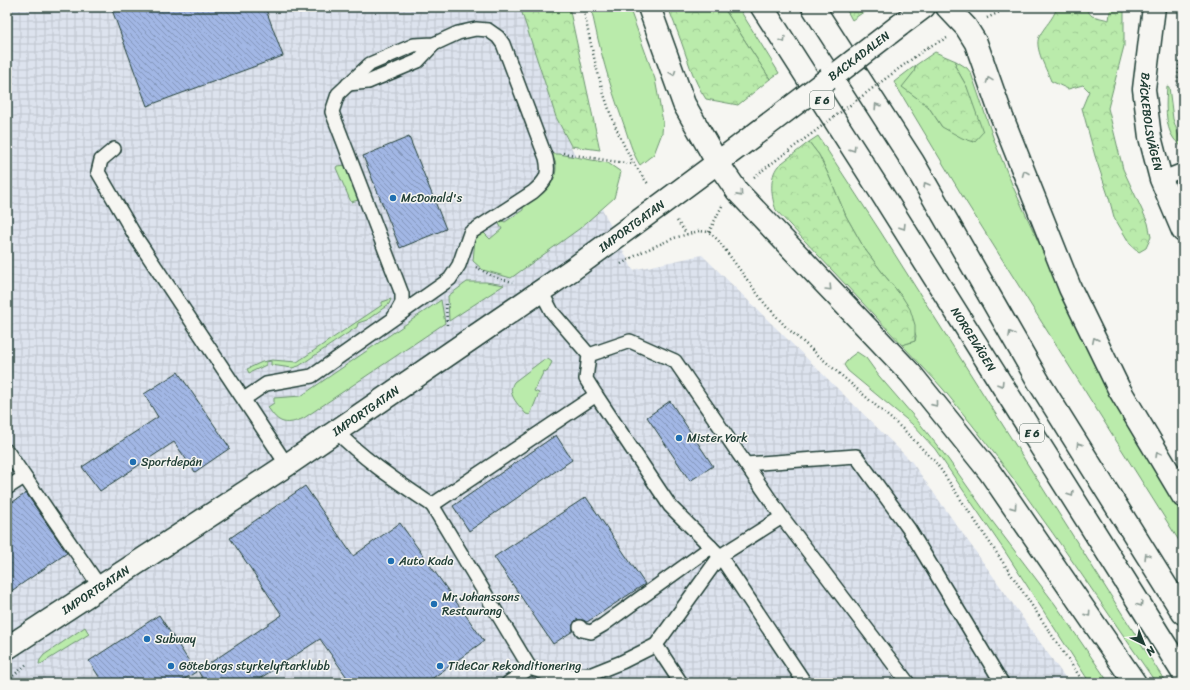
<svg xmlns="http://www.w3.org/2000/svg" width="1190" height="690" font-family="Sriracha,sans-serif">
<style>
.industrial{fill:url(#industrial-grid)}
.grass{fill:#baebab;stroke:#6c9470}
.forest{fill:url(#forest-crowns);stroke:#6c9470}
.building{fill:url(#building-back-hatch);stroke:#1f3d34}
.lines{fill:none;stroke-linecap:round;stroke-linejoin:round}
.service-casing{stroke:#1f3d34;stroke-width:16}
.tertiary-casing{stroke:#1f3d34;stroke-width:25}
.motorway-casing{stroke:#1f3d34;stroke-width:25}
.path{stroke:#1f3d34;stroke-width:2.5;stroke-dasharray:1 3;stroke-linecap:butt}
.service{stroke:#f6f6f2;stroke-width:13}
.tertiary{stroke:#f6f6f2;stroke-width:22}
.motorway{stroke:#f6f6f2;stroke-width:22}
.tertiary-bridge-casing{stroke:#1f3d34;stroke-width:25;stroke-linecap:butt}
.path-bridge{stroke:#1f3d34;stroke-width:2.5;stroke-dasharray:1 3;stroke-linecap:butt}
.tertiary-bridge{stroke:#f6f6f2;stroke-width:22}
.oneway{stroke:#8a9a93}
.poi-dot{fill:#1f6fb2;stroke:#f6f6f2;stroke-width:1.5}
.labels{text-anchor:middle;stroke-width:3;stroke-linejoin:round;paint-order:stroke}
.shield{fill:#f6f6f2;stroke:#60746d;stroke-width:1}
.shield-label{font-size:11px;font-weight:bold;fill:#1f3d34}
.street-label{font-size:12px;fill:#1f3d34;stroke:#f6f6f2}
.poi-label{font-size:12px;fill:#1f3d34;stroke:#f6f6f2;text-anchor:start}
</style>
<defs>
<pattern id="industrial-grid" width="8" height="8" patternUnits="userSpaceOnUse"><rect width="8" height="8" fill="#dde3ee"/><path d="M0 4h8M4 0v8" fill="none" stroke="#bdc4cd"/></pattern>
<pattern id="forest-crowns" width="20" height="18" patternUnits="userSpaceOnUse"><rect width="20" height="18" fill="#baebab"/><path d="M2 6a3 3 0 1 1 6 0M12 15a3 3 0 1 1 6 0" fill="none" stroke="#9fca94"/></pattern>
<pattern id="building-back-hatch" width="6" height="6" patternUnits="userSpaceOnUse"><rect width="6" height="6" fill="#a2b7e5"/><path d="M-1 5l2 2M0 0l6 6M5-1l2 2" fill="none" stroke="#8396ba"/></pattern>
</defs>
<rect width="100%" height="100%" fill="#f6f6f2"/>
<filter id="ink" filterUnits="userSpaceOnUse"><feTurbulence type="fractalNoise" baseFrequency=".025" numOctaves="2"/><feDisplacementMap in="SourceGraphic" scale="8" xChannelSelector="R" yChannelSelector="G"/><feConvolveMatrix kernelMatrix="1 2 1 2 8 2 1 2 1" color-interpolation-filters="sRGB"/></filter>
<g filter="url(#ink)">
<path class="industrial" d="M7,7H520L556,117L633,270L702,255L911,461L1069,683H7Z"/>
<g class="grass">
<path d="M591,7H629L655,79L663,122L662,133L654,154L640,165C632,153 628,136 623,122C609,83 599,48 591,7Z"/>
<path d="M723,7H738L779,73L770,79Z"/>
<path d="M956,61L967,68L971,73L995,143L1014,189L1062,293L1183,516V547L963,197L894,82L916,65L914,72L903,87L928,106L942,127L967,87L955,66Z"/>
<path d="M1167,86L1169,87L1173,119L1183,148C1180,145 1176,142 1174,139C1164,126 1166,101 1167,86Z"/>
<path d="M818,136L880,231L1166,683H1156C1087,583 1021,482 943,389C930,374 916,360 902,345L915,341L916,336L903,298L885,276L864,248L846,216L829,176L819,155L809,142Z"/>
<path d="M552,154H559L608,163L621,172L614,198L579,229L511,278L483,270L473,261L475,239L483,232L490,239L502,229L498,222L501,220L505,222L523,210V206C537,196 557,187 556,166C556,162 553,158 552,154Z"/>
<path d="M347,165L362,199L351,202L336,168L337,166Z"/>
<path d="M467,282H486L504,285L449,321L448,296Z"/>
<path d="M391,299L389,304L367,320L358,323L357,327L299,366L292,368L271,365V361L266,362V365L249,373L247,369L262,362L272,360L297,362L382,305V302Z"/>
<path d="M441,300L445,323L304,418C286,426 278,424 268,407L274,403V398L301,396Z"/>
<path d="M857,352L866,358L879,376L917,420L948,459L989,517L1055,604L1109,683H1090L1004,550L935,449L912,424L848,371L844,365L849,358Z"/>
<path d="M548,359L552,362L547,372L544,371L534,391L539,393L530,415L526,414C518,404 506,394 514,382L543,360Z"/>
<path d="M85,627L89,634L41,664H39L40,660L44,655Z"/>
</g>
<g class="forest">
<path d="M520,7H569L600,150L571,146L556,117Z"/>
<path d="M668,7H723L770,79L738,105L706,99C692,79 687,56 678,33C675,24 671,16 668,7Z"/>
<path d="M845,7H871L852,20Z"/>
<path d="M1057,7H1084L1092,16L1109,20L1111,7H1124V46L1108,108L1123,169L1148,223L1151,237L1146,248L1139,252L1130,244L1114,217L1109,198L1095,156L1082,108L1089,91L1083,85L1068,89L1051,81C1047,70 1034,48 1039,37C1045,25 1053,20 1057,7Z"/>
<path d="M935,52L956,61L955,66L967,87L983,132L974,142L962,138L942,127L928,106L902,87L914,72L916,65Z"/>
<path d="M809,142L819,155L829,176L846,216L864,248L885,276L903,298L910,309L915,325V341L902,345L776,210C771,197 769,177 778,166Z"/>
</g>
<g class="building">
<path d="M111,7H265L283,56L147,106Z"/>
<path d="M409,137L446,229L400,248L363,156Z"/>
<path d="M178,372L230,448L195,472L174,442L100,491L82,467L158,417L144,394Z"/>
<path d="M670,401L713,466L690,481L647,417Z"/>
<path d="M556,435L572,460L469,531L453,506Z"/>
<path d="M305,486L353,556L400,523L484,641L426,683H351L320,639L253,683H205L198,671L282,615L230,538Z"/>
<path d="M26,493L67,553L7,594V506Z"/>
<path d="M586,497L645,584L587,622L583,620H576L573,624V631L553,644L494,557Z"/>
<path d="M159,615L196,672L178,683H103L89,661Z"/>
</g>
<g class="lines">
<defs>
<g id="service">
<path d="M348,84L368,82L418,61L434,44"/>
<path d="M114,149L101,160L98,172L137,239L287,465"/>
<path d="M1161,179L1183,170"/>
<path d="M541,291L552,312L589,355L586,379L596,395L670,506L720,556L782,517L675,361L630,341L589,355"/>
<path d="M244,399L266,384L312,376L450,279L459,265L470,233L533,192C546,181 550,175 546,158L503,44L498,37L488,30L476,29L458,33L434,44L414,45L370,64L338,94L332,112L402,294V303L393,319"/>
<path d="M336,431C364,460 398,482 432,505L596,395"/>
<path d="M7,451L100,587"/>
<path d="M746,464L856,456L909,529L1002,683"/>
<path d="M7,488L24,477"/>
<path d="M432,505L530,668L508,683"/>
<path d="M782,517L908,683"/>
<path d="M580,627L582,630L591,632L603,625L711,547"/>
<path d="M656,645L720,556L805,683"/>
<path d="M530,668L554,676L592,674L622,662L656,645L681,683"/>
</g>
<g id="tertiary">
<path id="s1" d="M1154,7L1144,89L1150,137L1161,179L1183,231"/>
<path d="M900,25L924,7"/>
<path id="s2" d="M7,648L287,465L573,269L663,203L741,145"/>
</g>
<g id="motorway">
<path d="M649,7L684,104L717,162L737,191L911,374L989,471L1135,683"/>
<path id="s3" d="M762,7L882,194L1183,673"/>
<path d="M813,7L913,162L1040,384L1183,613"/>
<path d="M947,7L966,27L976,43L1002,117L1070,288L1119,389L1183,496"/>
</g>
</defs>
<use href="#service" class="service-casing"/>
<use href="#tertiary" class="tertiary-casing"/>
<use href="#motorway" class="motorway-casing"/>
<g class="path">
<path d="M583,7C596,69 609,134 649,185"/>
<path d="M987,18L1010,7"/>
<path d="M1183,29L1177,85L1183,123"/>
<path d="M928,47L947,38"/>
<path d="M563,153L611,161L633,164"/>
<path d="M754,177L763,170"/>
<path d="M677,221L687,234"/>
<path d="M709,232L722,206"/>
<path d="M621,264L642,252L674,238L699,231L709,232L718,240L765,304L786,327L905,431L937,464L1084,683"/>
<path d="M476,267L494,277L513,282"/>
<path d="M446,304L447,325"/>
<path d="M7,681L28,663"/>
</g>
<use href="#service" class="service"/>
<use href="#tertiary" class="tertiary"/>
<use href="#motorway" class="motorway"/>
<defs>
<g id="tertiary-bridge">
<path d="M839,72L900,25"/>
<path d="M741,145L828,79"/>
</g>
</defs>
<use href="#tertiary-bridge" class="tertiary-bridge-casing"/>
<path class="path-bridge" d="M763,170L928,47"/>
<use href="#tertiary-bridge" class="tertiary-bridge"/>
</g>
<defs><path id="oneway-chevron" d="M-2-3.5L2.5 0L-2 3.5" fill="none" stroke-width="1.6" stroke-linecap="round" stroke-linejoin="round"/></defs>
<g class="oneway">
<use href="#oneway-chevron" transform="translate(783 40) rotate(57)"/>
<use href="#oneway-chevron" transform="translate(673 73) rotate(70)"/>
<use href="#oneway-chevron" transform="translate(989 80) rotate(-110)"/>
<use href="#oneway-chevron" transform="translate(877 106) rotate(-123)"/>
<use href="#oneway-chevron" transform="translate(853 149) rotate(57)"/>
<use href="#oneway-chevron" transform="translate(1025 173) rotate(-112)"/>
<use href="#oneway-chevron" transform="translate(926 185) rotate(-120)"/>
<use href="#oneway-chevron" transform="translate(740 194) rotate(48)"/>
<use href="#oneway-chevron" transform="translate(903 227) rotate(58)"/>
<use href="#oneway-chevron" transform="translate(829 288) rotate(46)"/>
<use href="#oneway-chevron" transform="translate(1011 334) rotate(-120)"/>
<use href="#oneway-chevron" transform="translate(1095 340) rotate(-116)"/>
<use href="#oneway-chevron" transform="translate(1001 384) rotate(58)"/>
<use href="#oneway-chevron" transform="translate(935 404) rotate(51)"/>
<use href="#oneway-chevron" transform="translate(1079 445) rotate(-122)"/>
<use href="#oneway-chevron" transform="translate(1158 454) rotate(-121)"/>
<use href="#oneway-chevron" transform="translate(1071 494) rotate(58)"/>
<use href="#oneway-chevron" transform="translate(1014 507) rotate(55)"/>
<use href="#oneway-chevron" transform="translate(1147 556) rotate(-122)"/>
<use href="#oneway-chevron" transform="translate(1140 604) rotate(58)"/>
<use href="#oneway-chevron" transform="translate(1088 614) rotate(55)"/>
</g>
</g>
<g class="poi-dot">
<circle cx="393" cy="198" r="4"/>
<circle cx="679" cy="438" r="4"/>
<circle cx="133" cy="462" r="4"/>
<circle cx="391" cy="561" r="4"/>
<circle cx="434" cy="604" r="4"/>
<circle cx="147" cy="639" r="4"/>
<circle cx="171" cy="666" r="4"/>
<circle cx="440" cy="666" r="4"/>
</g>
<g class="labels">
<g class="shield">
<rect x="810" y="91" width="24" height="18" rx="3"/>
<rect x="1020" y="424" width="24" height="18" rx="3"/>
</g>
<g class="shield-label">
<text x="822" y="104">E 6</text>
<text x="1032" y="437">E 6</text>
</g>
<g class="street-label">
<text transform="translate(859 56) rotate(-37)" y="4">BACKADALEN</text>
<text dy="4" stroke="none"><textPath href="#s1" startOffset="116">BÄCKEBOLSVÄGEN</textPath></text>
<text dy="4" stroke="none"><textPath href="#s2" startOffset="754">IMPORTGATAN</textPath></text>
<text dy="4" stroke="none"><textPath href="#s3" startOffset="394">NORGEVÄGEN</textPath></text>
<text dy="4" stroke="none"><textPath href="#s2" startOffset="430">IMPORTGATAN</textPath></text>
<text dy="4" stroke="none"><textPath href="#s2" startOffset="106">IMPORTGATAN</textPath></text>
</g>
<g class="poi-label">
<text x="401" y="202">McDonald's</text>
<text x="687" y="442">Mister York</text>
<text x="141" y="466">Sportdepån</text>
<text x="399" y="565">Auto Kada</text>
<text x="442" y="601">Mr Johanssons<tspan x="442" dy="14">Restaurang</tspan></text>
<text x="155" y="643">Subway</text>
<text x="179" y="670">Göteborgs styrkelyftarklubb</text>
<text x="448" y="670">TideCar Rekonditionering</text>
</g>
</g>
<rect width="1190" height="690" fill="none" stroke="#f6f6f2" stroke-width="24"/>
<rect x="12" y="12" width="1166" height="666" fill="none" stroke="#1f3d34" stroke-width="1.5" filter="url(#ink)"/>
<g transform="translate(1144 644) rotate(137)" stroke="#f6f6f2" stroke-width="3" paint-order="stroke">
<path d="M0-3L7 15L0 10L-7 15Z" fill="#1f3d34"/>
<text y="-6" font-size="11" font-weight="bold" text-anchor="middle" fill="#1f3d34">N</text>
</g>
</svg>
